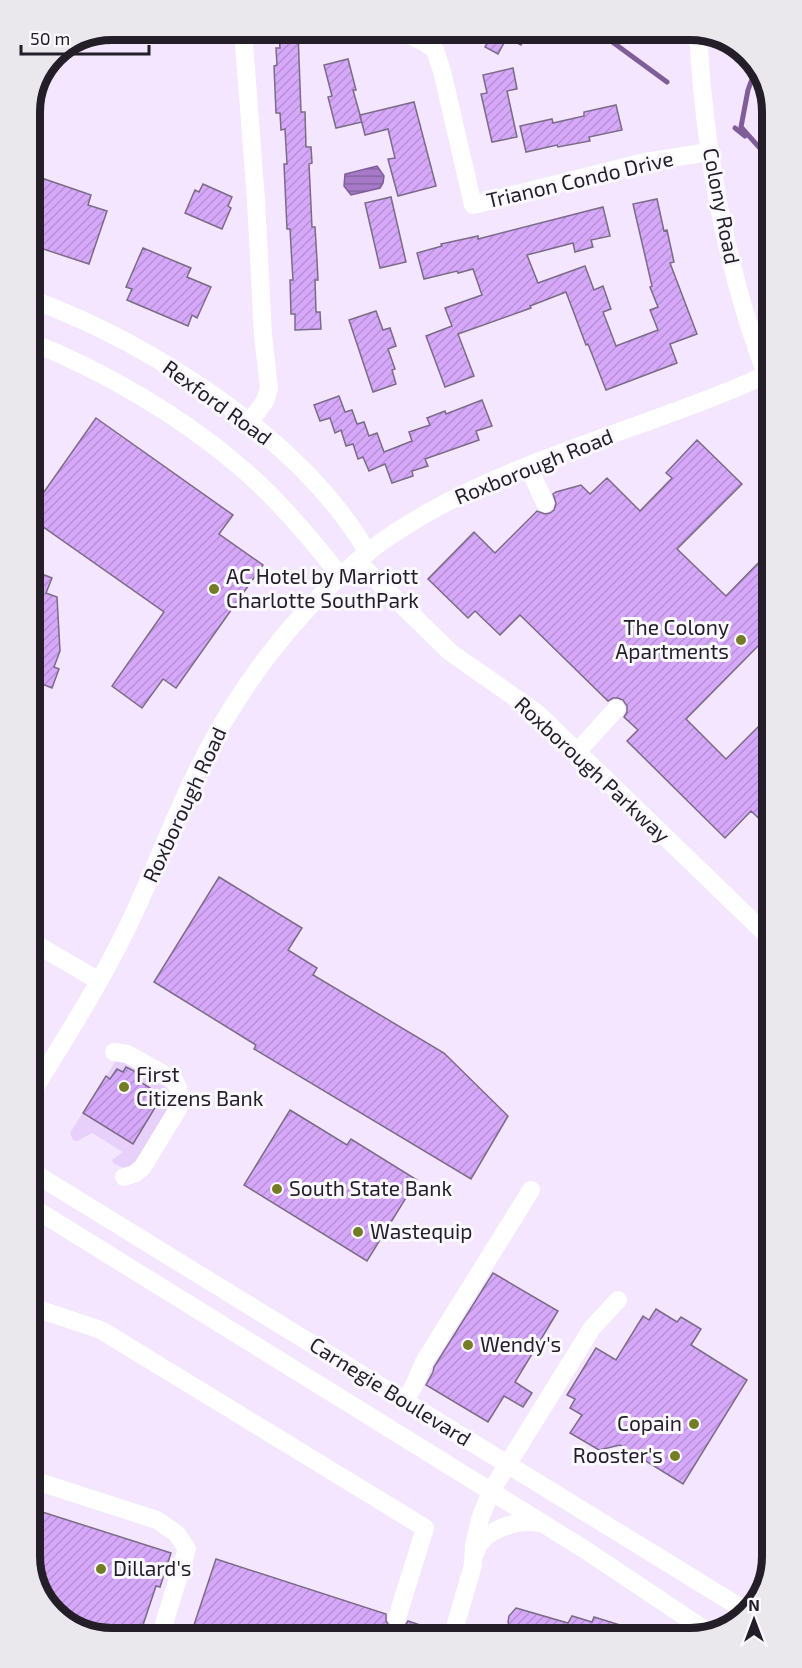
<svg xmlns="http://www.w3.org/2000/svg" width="802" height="1668" font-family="'Exo 2',sans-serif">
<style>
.green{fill:#e7d0fa}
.water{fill:url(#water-rules);stroke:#7f5e98;stroke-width:1.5}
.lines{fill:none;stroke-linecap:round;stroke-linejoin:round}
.stream{stroke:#7f5e98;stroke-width:5}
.building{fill:url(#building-hatch);stroke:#7a6c85;stroke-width:1.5}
.minor{stroke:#fff;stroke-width:18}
.poi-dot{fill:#757c26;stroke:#fbf8fe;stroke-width:2}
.labels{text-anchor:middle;stroke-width:6;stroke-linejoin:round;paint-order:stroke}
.street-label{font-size:21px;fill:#231e28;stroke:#fbf8fe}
.poi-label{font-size:21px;fill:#231e28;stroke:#fbf8fe;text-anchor:start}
.rim{fill:none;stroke:#231e28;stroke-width:8}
</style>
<defs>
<pattern id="water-rules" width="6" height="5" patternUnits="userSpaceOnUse" patternTransform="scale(1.5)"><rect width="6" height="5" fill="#a67ac8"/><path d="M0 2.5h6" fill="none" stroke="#8763a2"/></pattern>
<pattern id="building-hatch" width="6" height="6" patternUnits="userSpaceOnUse" patternTransform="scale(1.5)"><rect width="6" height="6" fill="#d6a8fa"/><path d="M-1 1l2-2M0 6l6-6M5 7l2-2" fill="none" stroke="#b790d6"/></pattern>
</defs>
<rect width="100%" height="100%" fill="#f3e6fe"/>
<path class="green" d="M119,1060L123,1061C136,1069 169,1084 173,1099L135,1165L125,1169L113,1163L112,1160L123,1152L92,1133L77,1141L73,1140L70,1133L115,1062Z"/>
<path class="water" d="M377,166L384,176L383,183L380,188L351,195L344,186L345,174Z"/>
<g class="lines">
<g class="stream">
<path d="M596,30L667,82"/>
<path d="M756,68L748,90L741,127L766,155"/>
<path d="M735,128L745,136"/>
</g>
</g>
<g class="building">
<path d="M472,30H529L521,45L506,37V39L498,54L485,47L489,40Z"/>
<path d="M298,32L301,112H305L306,147H311L312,163L309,164L312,227H315L317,260L318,280H315L316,312H320L321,329L295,330V314H291L290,280H293L292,264L290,229H287L284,164H287L285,129L281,130L280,113H276L274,66L277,65L276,48H280L279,33Z"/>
<path d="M348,59L356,90H353L362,122L336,128L328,97L332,96L324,65Z"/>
<path d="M513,68L517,89L507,91L517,137L492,142L481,94L487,93L483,75Z"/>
<path d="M414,102L436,186L398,196L388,159L395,158L388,129L365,135L360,115Z"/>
<path d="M616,105L622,130L589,137L590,141L558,147L557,145L526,152L520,126L552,119L553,123L584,116V112Z"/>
<path d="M30,174L91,195L88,205L107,211L89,264L31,245Z"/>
<path d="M203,184L232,197L228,206L231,208L222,229L185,213L195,190L199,192Z"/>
<path d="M391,197L406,262L380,268L365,203Z"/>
<path d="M657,199L664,231L667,230L674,262L670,263L697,334L670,344L677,363L606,390L588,344L586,345L566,292L530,306L531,308L458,334L474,376L445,387L426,336L452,326L445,308L482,295L473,269L458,273L457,271L424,279L417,253L442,246L441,244L478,236V239L603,207L610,236L591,240L593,247L575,252L573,243L527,255L538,283L585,266L594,290L603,286L611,309L603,312L616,346L658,330L650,310L658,307L650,287L652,286L633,204Z"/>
<path d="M143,248L191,268L187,277L211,287L197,318L192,315L188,326L127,300L132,289L126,287Z"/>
<path d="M376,311L383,330L390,328L396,346L388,349L395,369L392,370L396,384L373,392L349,320Z"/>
<path d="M339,396L345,412L352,410L357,424L364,422L369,436L377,433L384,452L412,441L409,432L430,425L427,418L445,411L446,414L482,400L492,426L476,431L479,440L425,459L428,466L412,471L413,476L392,483L385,464L369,471L363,457L358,459L353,444L346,446L341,430L335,433L330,418L320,421L314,405Z"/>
<path d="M96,418L233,515L219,534L263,565L176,688L163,679L142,708L112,686L164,612L32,519V509Z"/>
<path d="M697,440L742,484L677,549L726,596L768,553V654L759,645L686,719L726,759L768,717L769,828L751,811L725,838L627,741L638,730L624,717L627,712V706L623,700L618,698H613L608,701L520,615L500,635L475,611L468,618L428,579L474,532L495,553L537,511L545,514L550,513L554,510L556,503L553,494L556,492L581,485L590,494L607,478L640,511L672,478L666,473Z"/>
<path d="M32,570L52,578L46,593L57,597L60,651L54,667L59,669L52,688L32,680Z"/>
<path d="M219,877L302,928L288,950L317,968L313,975L444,1053L508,1116L471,1179L254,1049L256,1045L154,982Z"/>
<path d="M126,1067L142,1075L139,1081L159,1094L152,1104L156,1106L133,1144L83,1113L106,1076L110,1079L117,1069L123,1072Z"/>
<path d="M290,1110L347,1145L351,1139L417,1180L367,1261L244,1185Z"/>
<path d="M493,1273L558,1311L515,1382L532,1393L523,1407L504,1396L488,1422L426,1385L433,1372L434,1367Z"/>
<path d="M656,1309L677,1322L681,1317L701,1329L691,1345L747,1380L683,1484L620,1445L599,1450L570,1433L582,1415L570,1408L575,1399L567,1395L596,1348L616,1360L643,1316L649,1320Z"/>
<path d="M36,1510L171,1553L160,1587L156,1586L139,1637L107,1638L63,1621L36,1587Z"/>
<path d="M216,1559L386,1614V1621L389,1626L393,1628L400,1629L405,1626L408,1621L441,1632V1635L190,1637Z"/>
<path d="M516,1608L568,1623L572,1616L592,1622L594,1617L636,1630L635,1633L512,1634L508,1622L509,1616Z"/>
</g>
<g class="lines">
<g class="minor">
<path d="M243,30L256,200L263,335L269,388L265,401L249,423"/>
<path d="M398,30L424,42L435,50L442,71L473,205L645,162L709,152"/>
<path d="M698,31C704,150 725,266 767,377"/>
<path d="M31,299C152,344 302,439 368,553"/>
<path d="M31,342C102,370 181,416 239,466C277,498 310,537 341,577"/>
<path d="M528,466L545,503"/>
<path d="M357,561L450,652L537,713L769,937"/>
<path d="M577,752L616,709"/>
<path d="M34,943L99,981"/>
<path d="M114,1052L127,1054L174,1080C180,1089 181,1099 178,1109L142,1168L134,1174L124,1177"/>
<path d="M34,1089C68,1034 103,979 131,920C155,869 174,817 199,767C237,690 291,618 356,562C377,543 403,527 427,513C507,468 596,441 682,409C710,398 740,388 767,374"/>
<path d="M34,1173L746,1611"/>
<path d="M35,1209L584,1549L708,1632"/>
<path d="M35,1308L101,1330L425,1528L397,1618"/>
<path d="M405,1402L415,1383L424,1362L531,1190"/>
<path d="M36,1481L157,1520L177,1534L187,1549L160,1637"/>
<path d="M475,1554C481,1530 517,1519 539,1523"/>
<path d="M453,1634L473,1565L474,1546L480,1519L491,1491L592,1328L618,1300"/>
</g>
</g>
<g class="poi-dot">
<circle cx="214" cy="589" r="6"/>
<circle cx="741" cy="640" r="6"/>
<circle cx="124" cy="1087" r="6"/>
<circle cx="277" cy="1189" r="6"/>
<circle cx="358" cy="1232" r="6"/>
<circle cx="468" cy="1345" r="6"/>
<circle cx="694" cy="1424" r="6"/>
<circle cx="675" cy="1456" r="6"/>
<circle cx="101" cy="1569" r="6"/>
</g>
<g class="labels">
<g class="street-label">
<text transform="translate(580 180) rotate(-13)" y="7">Trianon Condo Drive</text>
<text transform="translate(721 206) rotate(79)" y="7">Colony Road</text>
<text transform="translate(217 403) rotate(36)" y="7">Rexford Road</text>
<text transform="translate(534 467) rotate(-22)" y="7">Roxborough Road</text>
<text transform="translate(592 770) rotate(43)" y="7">Roxborough Parkway</text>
<text transform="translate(185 805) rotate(-65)" y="7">Roxborough Road</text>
<text transform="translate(390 1392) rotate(32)" y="7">Carnegie Boulevard</text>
</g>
<g class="poi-label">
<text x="226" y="584">AC Hotel by Marriott<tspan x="226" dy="24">Charlotte SouthPark</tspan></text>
<text x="729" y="635" text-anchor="end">The Colony<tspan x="729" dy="24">Apartments</tspan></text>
<text x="136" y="1082">First<tspan x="136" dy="24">Citizens Bank</tspan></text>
<text x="289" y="1196">South State Bank</text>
<text x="370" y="1239">Wastequip</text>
<text x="480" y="1352">Wendy's</text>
<text x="682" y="1431" text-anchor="end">Copain</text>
<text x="663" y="1463" text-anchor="end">Rooster's</text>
<text x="113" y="1576">Dillard's</text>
</g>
</g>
<path d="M0 0H802V1668H0ZM112 40H690A72 72 0 0 1 762 112V1556A72 72 0 0 1 690 1628H112A72 72 0 0 1 40 1556V112A72 72 0 0 1 112 40Z" fill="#eae7ed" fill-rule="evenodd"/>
<path class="rim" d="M112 40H690A72 72 0 0 1 762 112V1556A72 72 0 0 1 690 1628H112A72 72 0 0 1 40 1556V112A72 72 0 0 1 112 40Z"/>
<g transform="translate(754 1620)" stroke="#fbf8fe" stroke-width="4.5" paint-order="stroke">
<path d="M0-4.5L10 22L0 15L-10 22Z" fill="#231e28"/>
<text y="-9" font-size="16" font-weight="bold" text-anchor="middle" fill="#231e28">N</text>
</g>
<path d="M21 45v9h128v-9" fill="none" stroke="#231e28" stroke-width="3"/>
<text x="30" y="45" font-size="18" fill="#231e28" stroke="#fbf8fe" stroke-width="4.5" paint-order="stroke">50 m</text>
</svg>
